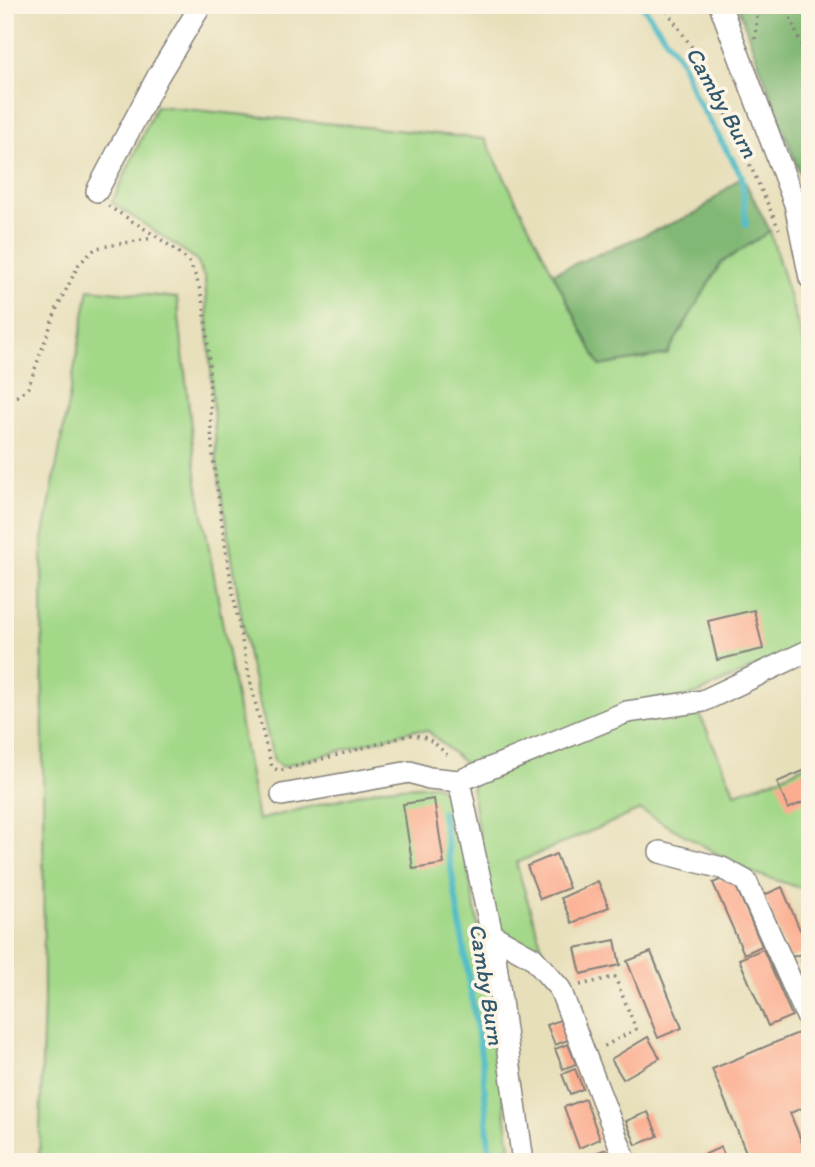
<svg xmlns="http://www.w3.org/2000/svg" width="815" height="1167" font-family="Itim,sans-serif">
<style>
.green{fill:#a3d888;stroke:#627d62;stroke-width:2}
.forest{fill:#82b874;stroke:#526d58;stroke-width:2}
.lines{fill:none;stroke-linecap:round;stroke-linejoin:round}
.stream{stroke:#4dbbc6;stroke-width:6}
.building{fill:#fbad90}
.minor-casing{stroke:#84807a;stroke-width:24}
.path{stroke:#84807a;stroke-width:3.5;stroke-dasharray:2 5;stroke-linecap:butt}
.minor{stroke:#fff;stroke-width:21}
.labels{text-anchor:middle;stroke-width:7;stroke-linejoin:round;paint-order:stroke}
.water-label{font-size:23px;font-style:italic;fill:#31586c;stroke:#fcf5e5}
</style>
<rect width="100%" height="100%" fill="#fcf5e5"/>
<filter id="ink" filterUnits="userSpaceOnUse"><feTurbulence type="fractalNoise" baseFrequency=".0143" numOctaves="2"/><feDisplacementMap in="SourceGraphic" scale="14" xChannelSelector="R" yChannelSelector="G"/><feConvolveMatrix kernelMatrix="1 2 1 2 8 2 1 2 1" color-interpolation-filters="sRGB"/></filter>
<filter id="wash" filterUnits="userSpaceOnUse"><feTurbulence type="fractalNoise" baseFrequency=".00686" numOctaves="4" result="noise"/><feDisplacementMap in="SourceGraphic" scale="28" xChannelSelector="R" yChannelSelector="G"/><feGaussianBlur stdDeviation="1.57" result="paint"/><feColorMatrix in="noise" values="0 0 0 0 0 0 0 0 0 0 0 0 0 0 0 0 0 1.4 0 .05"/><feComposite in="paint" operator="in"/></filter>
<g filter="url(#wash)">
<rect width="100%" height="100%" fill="#e7dfba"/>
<g class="green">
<path d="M156,106L485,139L600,366L667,354L721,263L770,231L810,366V641L699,693L470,768L428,731L414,730L281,767L274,761L248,657L217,464L205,279L196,259L112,203Z"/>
<path d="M89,289L177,298L197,482L258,820L384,788L436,785L455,799L484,957L512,1162H39L44,1002L42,545Z"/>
<path d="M698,711L735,793L774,780L810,763V891L750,872L640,810L516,863L545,957L510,937L491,917L472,790L477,779L631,718Z"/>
</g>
<g class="forest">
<path d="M737,5H810V201L738,7Z"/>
<path d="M742,176L770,231L721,263L667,354L600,366L553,273L697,213Z"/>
</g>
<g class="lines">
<g class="stream">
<path d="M642,5L681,60L694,95L742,176L746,225"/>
<path d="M442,812L483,1067L490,1162"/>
</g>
</g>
<g id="blocks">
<g class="building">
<path d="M754,610L763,649L717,660L708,621Z"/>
<path d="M810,768V799L788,809L777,782Z"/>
<path d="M434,799L444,864L413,869L403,804Z"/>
<path d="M556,854L569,888L540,899L527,866Z"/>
<path d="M731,875L762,946L744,954L713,883Z"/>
<path d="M598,881L609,907L572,923L561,898Z"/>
<path d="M782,887L800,930L810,926V951L789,958L764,895Z"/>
<path d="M615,940L620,965L581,974L575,948Z"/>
<path d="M763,949L792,1016L768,1026L739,959Z"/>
<path d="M651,952L682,1028L658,1038L627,961Z"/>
<path d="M810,957V981L801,960Z"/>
<path d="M560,1020L568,1040L555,1045L547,1025Z"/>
<path d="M798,1033L810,1060V1105L790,1113L810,1162H750L712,1069Z"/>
<path d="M648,1037L660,1058L623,1079L611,1059Z"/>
<path d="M568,1044L576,1064L563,1069L555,1049Z"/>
<path d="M575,1069L583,1089L570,1094L562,1074Z"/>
<path d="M585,1099L600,1139L579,1148L564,1107Z"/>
<path d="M648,1112L658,1136L636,1145L626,1121Z"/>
<path d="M721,1147L727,1162H688Z"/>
<path d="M606,1149L611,1162H587L585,1157Z"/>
</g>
</g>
</g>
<g filter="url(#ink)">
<use href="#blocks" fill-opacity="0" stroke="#84807a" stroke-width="2"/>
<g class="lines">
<defs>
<g id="minor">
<path d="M720,5L795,204L810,278"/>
<path d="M97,191L158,76L201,5"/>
<path d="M459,781L492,935L523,1162"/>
<path d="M282,795L410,772L429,778L459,781L627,712L703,701L810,650"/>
<path d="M660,852L722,868L746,881L810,1023"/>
<path d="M492,935L533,958L560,989L626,1162"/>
</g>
</defs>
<use href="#minor" class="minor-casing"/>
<g class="path">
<path d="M663,5L706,68L779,229"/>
<path d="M785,5L810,66"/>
<path d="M755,39L758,5"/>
<path d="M108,206C125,217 182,250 190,264C216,312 206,408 214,464C227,566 244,668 272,767L279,771L410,735C426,735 436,743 447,755"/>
<path d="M5,405L28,388L57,308L79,264L96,248L153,238"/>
<path d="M580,985L615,977L636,1029L601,1048"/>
</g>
<use href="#minor" class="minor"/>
</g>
</g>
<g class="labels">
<g class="water-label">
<text transform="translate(722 102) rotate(61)" y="8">Camby Burn</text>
<text transform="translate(487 984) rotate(81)" y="8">Camby Burn</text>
</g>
</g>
<rect width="815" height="1167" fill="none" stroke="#fcf5e5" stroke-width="28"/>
</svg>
